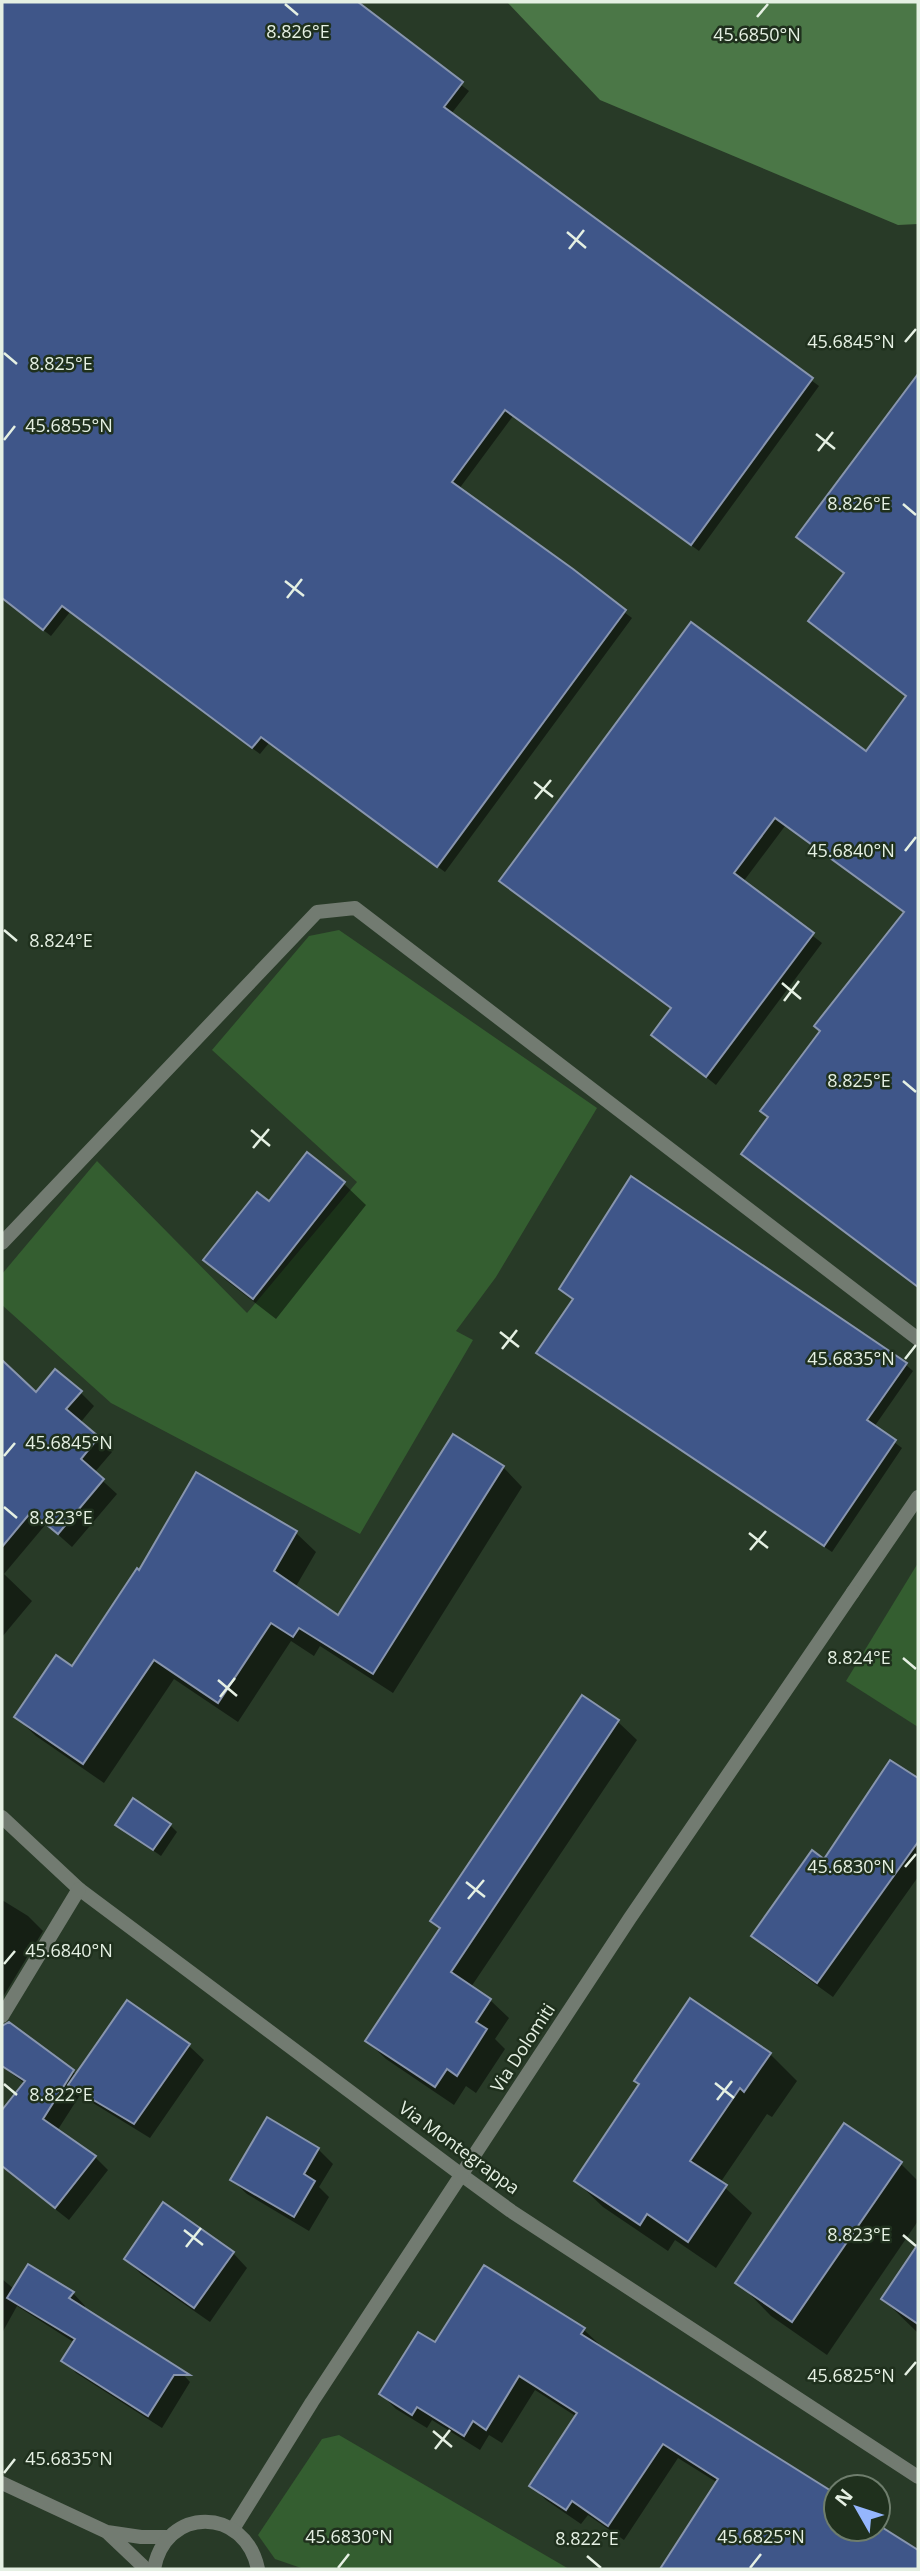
<svg xmlns="http://www.w3.org/2000/svg" width="920" height="2571" font-family="'Open Sans',sans-serif">
<style>
.green{fill:#345e30}
.forest{fill:#4b7747}
.shadow{fill:#0007}
.building{fill:#3f5689;stroke:#8895ae;stroke-width:2}
.lines{fill:none;stroke-linecap:round;stroke-linejoin:round}
.service{stroke:#727b71;stroke-width:14}
.minor{stroke:#727b71;stroke-width:14}
.tertiary{stroke:#727b71;stroke-width:14}
.ticks{fill:none;stroke:#e5f0e3;stroke-width:2.5}
.labels{text-anchor:middle;stroke-width:5;stroke-linejoin:round;paint-order:stroke}
.street-label{font-size:18px;fill:#e5f0e3;stroke:#1f301d}
.ticks-label{font-size:18px;text-anchor:middle;fill:#e5f0e3;stroke:#1f301d;stroke-width:5;stroke-linejoin:round;paint-order:stroke}
</style>
<rect width="100%" height="100%" fill="#283a27"/>
<g class="green">
<path d="M339,930L597,1108L496,1277L456,1331L473,1340L360,1534L111,1403L2,1305V1274L97,1161L247,1313L357,1182L212,1050L309,936Z"/>
<path d="M918,1563V1727L846,1681Z"/>
<path d="M339,2435L569,2569H304L275,2559L258,2535L322,2439Z"/>
</g>
<path class="forest" d="M507,2H918V224L898,225L600,100Z"/>
<g class="shadow">
<path d="M2,2H112L144,27L164,2H355L469,91L451,114L819,386L699,551L513,416L459,489L632,618L445,872L269,743L260,754L70,612L51,636L2,598Z"/>
<path d="M913,383L918,387V1287L743,1154L770,1119L906,913L785,826L743,882L822,943L716,1085L653,1035L672,1010L510,890L501,881L866,754L907,697L810,621L846,575L798,537Z"/>
<path d="M308,1155L344,1184L366,1205L276,1319L227,1281L206,1260L269,1203Z"/>
<path d="M561,1289L905,1364L913,1371L874,1427L902,1448L832,1552L546,1360L539,1353L575,1301Z"/>
<path d="M2,1362L36,1395L80,1392L94,1406L80,1423L112,1452L94,1473L117,1494L72,1547L46,1524L4,1574L32,1601L2,1637V1494L22,1470L2,1451Z"/>
<path d="M503,1467L522,1487L393,1693L320,1646L314,1656L291,1641L238,1722L174,1679L104,1783L36,1736L16,1717L73,1668L139,1572L196,1474L296,1533L316,1552L295,1588L339,1618Z"/>
<path d="M582,1697L618,1722L637,1740L471,1987L490,2000L509,2018L495,2039L505,2049L476,2093L466,2086L454,2105L386,2059L367,2041L441,1929L433,1921Z"/>
<path d="M890,1762L918,1780V1877L833,1997L768,1950L754,1935L825,1862Z"/>
<path d="M117,1825H170L177,1832L161,1856Z"/>
<path d="M2,1900L28,1916L43,1931L3,1997Z"/>
<path d="M15,2029L77,2075L189,2046L204,2060L150,2138L80,2095L57,2131L95,2157L108,2170L69,2220L2,2167V2113L25,2084L2,2066V2052Z"/>
<path d="M770,2054L797,2081L772,2117L767,2114L720,2183L752,2213L716,2268L675,2240L668,2251L603,2207L576,2181Z"/>
<path d="M318,2149L333,2164L319,2187L329,2197L309,2231L247,2194L232,2180Z"/>
<path d="M901,2164L918,2181V2221L827,2355L771,2316L738,2282Z"/>
<path d="M918,2247V2333L883,2299Z"/>
<path d="M233,2253L247,2268L210,2322L141,2274L126,2259Z"/>
<path d="M2,2279L14,2289L73,2293L85,2306L83,2309L178,2369L190,2382L162,2428L76,2373L64,2360L75,2343L17,2306L2,2333Z"/>
<path d="M584,2330L599,2344L597,2346L836,2529H878V2522L893,2537L918,2552V2569H858L842,2559L836,2569H662L718,2483L678,2458L624,2540L588,2515L581,2524L546,2500L531,2485L577,2417L535,2390L502,2443L489,2435L480,2450L432,2420L427,2428L396,2409L381,2394L436,2344Z"/>
</g>
<g class="building">
<path d="M2,2H358L463,82L444,107L813,378L691,545L505,410L452,482L573,569L626,610L437,867L261,737L252,748L62,606L43,630L2,598Z"/>
<path d="M918,374V1287L741,1154L768,1117L760,1111L820,1031L814,1026L904,912L775,818L734,873L814,933L706,1077L651,1035L671,1008L499,881L691,622L866,751L906,696L808,621L844,573L796,537Z"/>
<path d="M307,1152L345,1182L253,1299L203,1260L257,1192L269,1201Z"/>
<path d="M631,1176L907,1363L867,1420L896,1440L824,1546L536,1353L573,1299L559,1289Z"/>
<path d="M2,1360L36,1392L55,1369L82,1391L66,1409L99,1437L81,1459L104,1479L58,1534L31,1512L2,1547Z"/>
<path d="M453,1434L504,1466L373,1674L299,1628L293,1637L271,1623L218,1703L154,1660L83,1764L14,1717L56,1655L72,1666L137,1568L139,1570L196,1472L297,1531L274,1571L338,1615Z"/>
<path d="M582,1695L619,1720L451,1972L491,1999L476,2022L487,2029L457,2076L447,2069L435,2087L365,2041L440,1928L430,1921Z"/>
<path d="M890,1760L918,1778V1842L817,1983L751,1936L812,1850L824,1859Z"/>
<path d="M133,1798L171,1824L153,1850L115,1825Z"/>
<path d="M690,1998L771,2053L744,2092L740,2088L690,2161L727,2185L688,2242L647,2214L640,2225L574,2181L639,2084L634,2081Z"/>
<path d="M127,2000L190,2044L134,2124L68,2085Z"/>
<path d="M9,2022L74,2070L43,2119L96,2156L55,2208L2,2166V2110L25,2081L2,2066V2026Z"/>
<path d="M267,2117L319,2148L304,2174L315,2181L294,2217L230,2180Z"/>
<path d="M844,2123L902,2162L792,2322L735,2283Z"/>
<path d="M163,2202L234,2252L194,2308L124,2259Z"/>
<path d="M918,2244V2324L881,2299Z"/>
<path d="M28,2264L74,2292L69,2298L190,2375H174L148,2416L61,2361L75,2339L7,2298Z"/>
<path d="M484,2265L585,2328L581,2334L836,2494V2529H878V2520L882,2523L880,2526L918,2550V2569H660L718,2479L663,2444L608,2526L572,2501L566,2510L529,2486L577,2413L519,2376L486,2430L473,2421L464,2436L417,2407L412,2415L379,2394L418,2332L435,2342Z"/>
</g>
<g class="lines">
<g class="service">
<path d="M2,1243L317,912L355,908L918,1339"/>
<path d="M853,1592L918,1497"/>
</g>
<g class="minor">
<path d="M2,1817L79,1889L463,2176L511,2211L918,2477"/>
<path d="M2,2016L79,1889"/>
<path d="M233,2529L312,2402L630,1918L853,1592"/>
</g>
<g class="tertiary">
<path d="M2,2483L107,2532L141,2537H169"/>
<path d="M108,2533L146,2569"/>
<path d="M154,2569C165,2506 245,2506 258,2569"/>
</g>
</g>
<path class="ticks" d="M285,4L298,15M757,17L768,4M567,232L586,248M569,249L584,230M905,342L916,329M4,353L17,364M816,434L835,449M4,440L15,426M818,451L833,432M903,504L916,515M285,581L304,596M287,598L302,579M534,782L553,797M535,799L551,780M905,851L916,837M4,930L17,941M782,983L801,999M784,1001L799,981M903,1081L916,1092M251,1130L270,1146M253,1148L269,1129M500,1332L519,1347M502,1349L517,1330M905,1359L916,1345M4,1456L15,1443M4,1507L17,1518M749,1533L768,1548M750,1550L766,1531M903,1658L916,1669M218,1680L237,1696M220,1697L235,1678M905,1867L916,1854M466,1882L485,1897M468,1899L484,1880M4,1964L15,1951M715,2083L734,2098M4,2084L17,2095M717,2100L732,2081M184,2230L203,2245M903,2235L916,2246M186,2247L201,2228M905,2375L916,2362M433,2431L452,2447M435,2449L450,2430M4,2473L15,2459M587,2556L601,2568M338,2568L349,2554M750,2568L761,2554"/>
<g class="labels">
<g class="street-label">
<text transform="translate(523 2048) rotate(-57)" y="6">Via Dolomiti</text>
<text transform="translate(459 2148) rotate(36)" y="6">Via Montegrappa</text>
</g>
</g>
<g class="ticks-label">
<text x="298" y="38">8.826°E</text>
<text x="757" y="41">45.6850°N</text>
<text x="851" y="348">45.6845°N</text>
<text x="61" y="370">8.825°E</text>
<text x="69" y="432">45.6855°N</text>
<text x="859" y="510">8.826°E</text>
<text x="851" y="857">45.6840°N</text>
<text x="61" y="947">8.824°E</text>
<text x="859" y="1087">8.825°E</text>
<text x="851" y="1365">45.6835°N</text>
<text x="69" y="1449">45.6845°N</text>
<text x="61" y="1524">8.823°E</text>
<text x="859" y="1664">8.824°E</text>
<text x="851" y="1873">45.6830°N</text>
<text x="69" y="1957">45.6840°N</text>
<text x="61" y="2101">8.822°E</text>
<text x="859" y="2241">8.823°E</text>
<text x="851" y="2382">45.6825°N</text>
<text x="69" y="2465">45.6835°N</text>
<text x="349" y="2543">45.6830°N</text>
<text x="761" y="2543">45.6825°N</text>
<text x="587" y="2545">8.822°E</text>
</g>
<rect width="920" height="2571" fill="none" stroke="#e5f0e3" stroke-width="7"/>
<g transform="translate(857 2508) rotate(309)"><circle r="33" fill="#1f301d" stroke="#6e7d6c" stroke-width="2"/>
<path d="M0-5L12 26L0 18L-12 26Z" fill="#95b6fd"/>
<text y="-10" font-size="19" font-weight="bold" text-anchor="middle" fill="#e5f0e3">N</text>
</g>
</svg>
